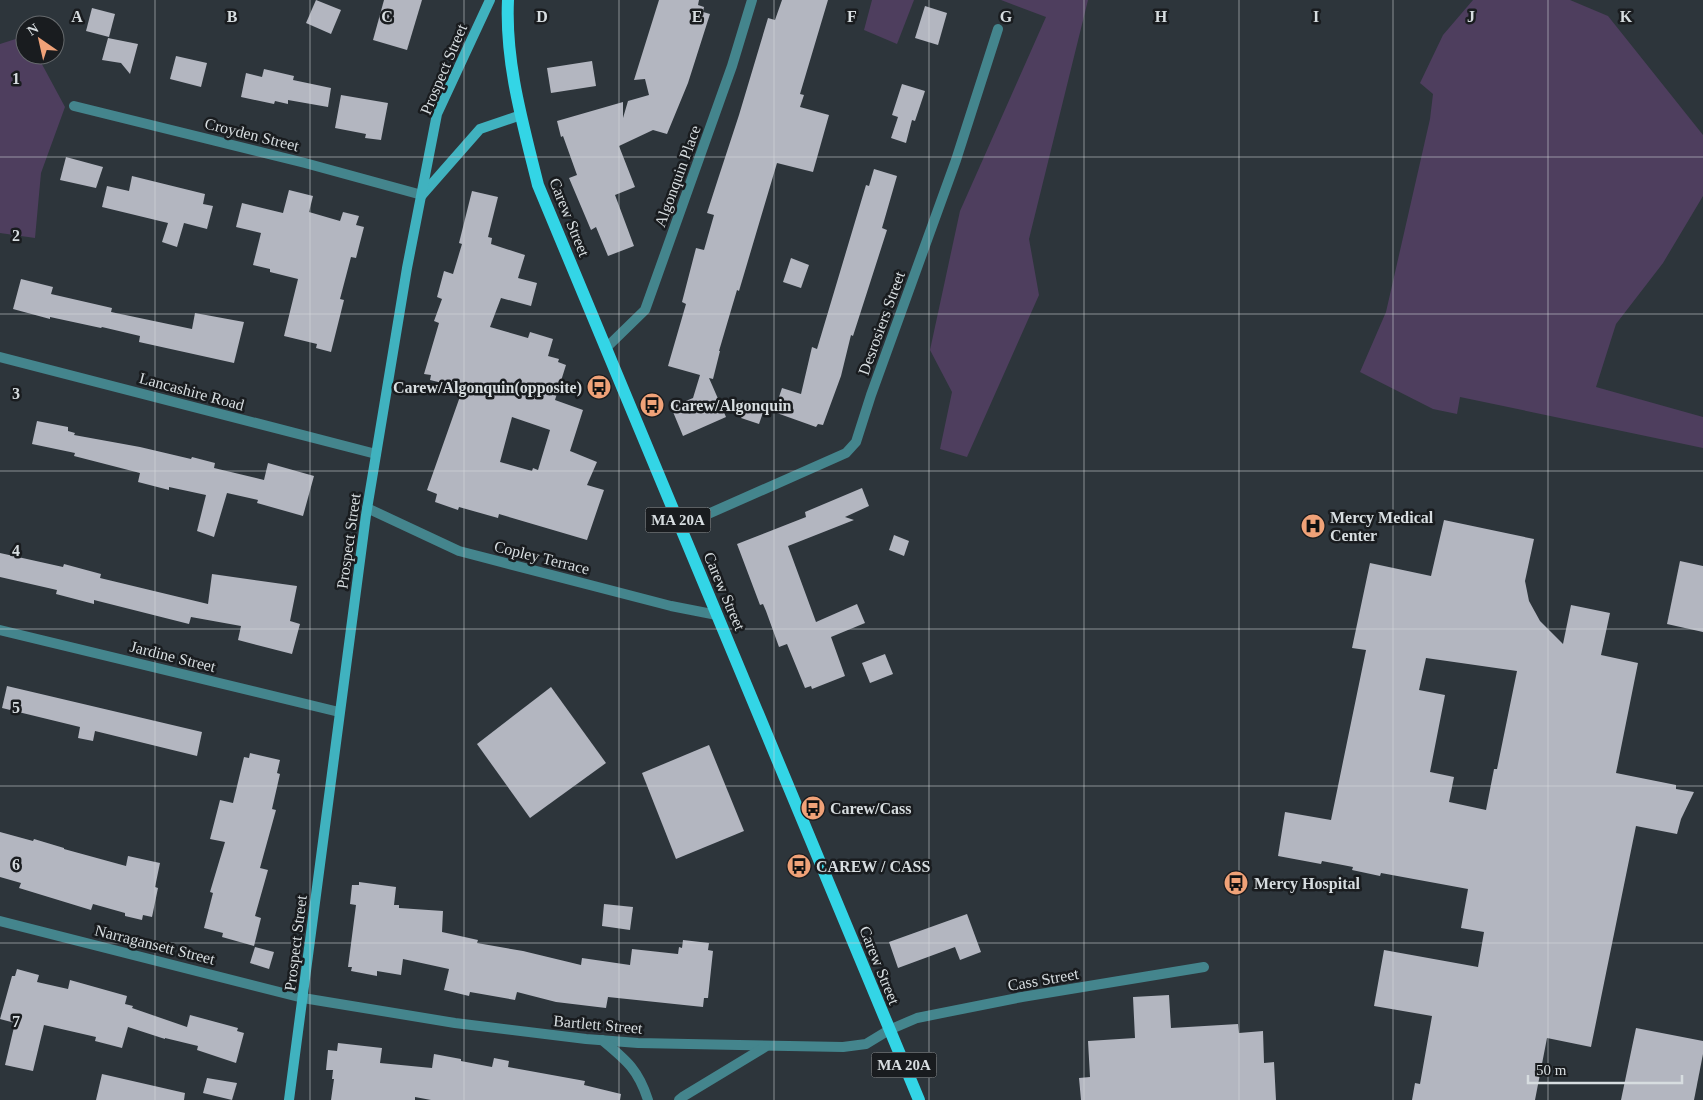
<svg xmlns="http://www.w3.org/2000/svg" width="1703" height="1100" font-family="Georgia,serif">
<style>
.green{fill:#4e3e5e}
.building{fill:#b3b6c0;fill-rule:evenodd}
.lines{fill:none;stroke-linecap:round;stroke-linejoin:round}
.minor{stroke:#44858d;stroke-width:10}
.secondary{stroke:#40b2bf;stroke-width:10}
.primary{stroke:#33d5e6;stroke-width:12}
.grid{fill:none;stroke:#d7dde0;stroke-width:1;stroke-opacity:0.55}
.labels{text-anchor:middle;stroke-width:5;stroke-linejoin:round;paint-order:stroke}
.shield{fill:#191c1f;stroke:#9ea3a6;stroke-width:1}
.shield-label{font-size:15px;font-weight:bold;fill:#d7dde0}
.street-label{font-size:16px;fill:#d7dde0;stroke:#191c1f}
.poi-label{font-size:16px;font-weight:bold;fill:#d7dde0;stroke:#191c1f;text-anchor:start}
.grid-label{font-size:16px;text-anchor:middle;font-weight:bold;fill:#d7dde0;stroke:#191c1f;stroke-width:5;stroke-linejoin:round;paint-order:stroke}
</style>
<rect width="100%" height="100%" fill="#2d353b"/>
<g class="green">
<path d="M872,0H914L897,44L864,30Z"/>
<path d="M1001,0H1088L1029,239L1039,295L967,457L940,449L952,392L930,350L960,211L1046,17Z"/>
<path d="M1473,0H1570L1608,16L1703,135V196L1663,263L1616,324L1596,387L1703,417V448L1460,397L1457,414L1433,409L1360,372L1386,312L1430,119L1433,94L1420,83L1443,35Z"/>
<path d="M25,36V55H37L65,107L41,173L35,238L0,233V44Z"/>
</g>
<g class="building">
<path d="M316,0L341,10L331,34L306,23Z"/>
<path d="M384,0H422L407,50L373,40Z"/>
<path d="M659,0H699L698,5L704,7L703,12L710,14L688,83L667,134L653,130L619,146L635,187L615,195L634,246L608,256L596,227L591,230L569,178L577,175L563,136L561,137L557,121L623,102V118L628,101L649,95L645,79L634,80Z"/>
<path d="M782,0H828L800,94L804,95L800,107L829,115L813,172L777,163L739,291L737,290L719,351H720L713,379L709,378L726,417L683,436L671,407L693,398L700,375L668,366L686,304L682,302L696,248L704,250L714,215L707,213L718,179L739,115L768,18L775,20Z"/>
<path d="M925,6L947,13L938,45L915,38Z"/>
<path d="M92,8L115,14L109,37L86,31Z"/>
<path d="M108,38L138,44L130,74L121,63L102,60Z"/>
<path d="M176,56L207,63L201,87L170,79Z"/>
<path d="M592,61L596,86L551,93L547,68Z"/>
<path d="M264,69L294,76L293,80L331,88L328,107L288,100V104L275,101L274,104L241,97L246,73L262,77Z"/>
<path d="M902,84L925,91L915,121L912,120L906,143L891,138L898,117L892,115Z"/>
<path d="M341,95L388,103L381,140L365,138L366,134L335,128Z"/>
<path d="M66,157L103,167L96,188L60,180Z"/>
<path d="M874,169L897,176L882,228L887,230L853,336L851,335L841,376L823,425L818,424L816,427L774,412L782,388L801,394L812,347L817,349L866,185L869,186Z"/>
<path d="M132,176L205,194L203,204L213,206L207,229L184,223L177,247L162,242L168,223L102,207L107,186L129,191Z"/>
<path d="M289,190L313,196L309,212L340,221L343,212L359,216L356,225L364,227L356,258L351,257L340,299L344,300L331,352L316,348L317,344L284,336L298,279L270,272V269L253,265L261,233L236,227L242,203L283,213Z"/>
<path d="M472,191L498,197L488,237L492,238L491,244L525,255L518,278L537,283L531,306L501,298L490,327L528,338L530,332L553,339L548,356L559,359L558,362L566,365L555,400L583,410L570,451L597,462L587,485L604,490L587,540L499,514L498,518L459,507L458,510L435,502L437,494L427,490L463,388L430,380L431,375L424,374L439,323L434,321L442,299L437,297L444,271L453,274L462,244L459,243ZM512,417L550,430L538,470L533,468L532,471L500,462Z"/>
<path d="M791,258L809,265L801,288L783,282Z"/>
<path d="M21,279L53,287L51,294L112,308L111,312L192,329L195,313L244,322L234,363L139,342L140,336L102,327L101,328L50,317V319L13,309Z"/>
<path d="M746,401L765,407L759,424L741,418Z"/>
<path d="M37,421L68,427V431L75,433L74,435L140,447L191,459L192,457L215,463L214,468L264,480L268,463L314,476L303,516L257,503L258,500L227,493L214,537L197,531L206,495L169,487V490L138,482L140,473L74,456L75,453L32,444Z"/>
<path d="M862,488L869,506L845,517L854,520L788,546L816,622L857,604L865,623L831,637L845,676L812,689L811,686L805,688L787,644L779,647L766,611L763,604L760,605L737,544L806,517L805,512Z"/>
<path d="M1444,520L1534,539L1525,581L1529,601L1540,621L1563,644L1571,605L1610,613L1601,655L1638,663L1616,773L1676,785V789L1694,792L1681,819L1677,834L1636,826L1591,1047L1547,1038L1535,1100H1412L1415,1083L1420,1084L1432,1016L1374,1006L1384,950L1478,967L1484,932L1461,928L1468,889L1381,873L1380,876L1352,870L1353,867L1322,861L1321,864L1278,856L1285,812L1331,820L1366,650L1352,648L1370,563L1431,576ZM1426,658L1517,671L1497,769H1494L1486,810L1449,802L1454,777L1430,772L1445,695L1419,690Z"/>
<path d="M894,535L909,541L904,556L889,550Z"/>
<path d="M0,553L63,567L64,564L101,574L100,578L208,604L212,574L297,586L290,621L300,624L292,654L238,640L241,626L191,617L189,624L94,600V604L56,594L57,590L0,577Z"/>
<path d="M1680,561L1703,566V632L1667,624Z"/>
<path d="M885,654L893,674L870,683L862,663Z"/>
<path d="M7,686L202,732L197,756L95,731L93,741L78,738L80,727L2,708Z"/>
<path d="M551,687L606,763L530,818L477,744Z"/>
<path d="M709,745L744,831L676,859L642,773Z"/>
<path d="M250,753L280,760L277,773L280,774L272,809L276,810L260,868L268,870L255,916L261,918L254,946L222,937L223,933L204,928L213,893L210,892L225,842L210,839L220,800L233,803L244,757L249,758Z"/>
<path d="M0,832L33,841L34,839L64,848V849L126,866L128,856L160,863L155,887L158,888L152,917L143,915L142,920L125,916V913L93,904L91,910L19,888L21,883L0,877Z"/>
<path d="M359,882L396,887L394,905H399V908L443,911L442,932L478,940L477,943L523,951L581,965L582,958L630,965L632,949L678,954L679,947L682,948L683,940L709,943L708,950L713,951L708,998H704L703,1007L608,997L606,1008L556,1002L517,992L515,1000L470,992L469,996L444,990L449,969L403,959L401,975L377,971V976L351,971L352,967H348L356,905L350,904L352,885H359Z"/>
<path d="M604,904L633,907L630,930L602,926Z"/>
<path d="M967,914L981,952L960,960L955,947L898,968L889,942Z"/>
<path d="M255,947L274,952L269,969L250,963Z"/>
<path d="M17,969L39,975L37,982L68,989L70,980L127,996L125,1004L133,1006L132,1008L187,1027L190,1015L238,1028L237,1031L244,1033L236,1063L197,1050L198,1046L165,1038V1039L128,1027L122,1048L95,1041L96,1037L44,1025L33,1071L5,1065L15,1023L0,1019L12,976H15Z"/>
<path d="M1169,995L1171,1028L1238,1024L1239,1033L1263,1031L1264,1063L1274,1062L1276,1100H1081L1079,1078L1090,1077L1088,1041L1135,1038L1133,997Z"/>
<path d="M1636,1028L1703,1041V1054L1694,1100H1621Z"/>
<path d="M338,1043L382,1048L380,1063L432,1068L434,1054L461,1059V1061L492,1067L494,1058L509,1061L508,1067L585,1081L584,1085L621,1094L620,1100H431L415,1097V1100H331L334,1079H332L333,1070H326L328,1050L337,1051Z"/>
<path d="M102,1074L185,1093L184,1100H96Z"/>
<path d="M207,1078L237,1083L232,1100L203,1093Z"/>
</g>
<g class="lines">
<g class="minor">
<path d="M74,106L305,163L422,195"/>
<path d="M606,348L645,310L732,66L752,0"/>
<path d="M0,357L376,454"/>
<path d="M367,508L459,551L671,606L717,615"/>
<path d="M681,526L846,453L856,442L871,395L956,160L998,29"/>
<path d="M0,630L339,712"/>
<path d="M0,921L303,998L455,1023L586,1039L638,1043L843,1047L866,1044L889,1030L917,1018L1022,997L1204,967"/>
<path d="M602,1040C626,1060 638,1069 648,1100"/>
<path d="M679,1100L684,1096L765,1047"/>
</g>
<g class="secondary">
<path d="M422,195L480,129L521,115"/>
<path d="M289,1100L366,515L407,268L437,114L490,0"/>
</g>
<path class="primary" d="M508,0C505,63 523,124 538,185L919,1100"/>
</g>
<path class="grid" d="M155,0V1100M310,0V1100M464,0V1100M619,0V1100M774,0V1100M929,0V1100M1084,0V1100M1239,0V1100M1393,0V1100M1548,0V1100M0,157H1703M0,314H1703M0,471H1703M0,629H1703M0,786H1703M0,943H1703"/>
<defs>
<symbol id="bus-disc" viewBox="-11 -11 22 22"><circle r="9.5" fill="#f0a278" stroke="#191c1f"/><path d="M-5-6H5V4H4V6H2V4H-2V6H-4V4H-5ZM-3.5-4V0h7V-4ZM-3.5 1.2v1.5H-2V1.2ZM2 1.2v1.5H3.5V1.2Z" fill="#111"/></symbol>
<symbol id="hospital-disc" viewBox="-11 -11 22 22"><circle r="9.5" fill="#f0a278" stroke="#191c1f"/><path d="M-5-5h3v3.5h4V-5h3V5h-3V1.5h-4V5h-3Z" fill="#111"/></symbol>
</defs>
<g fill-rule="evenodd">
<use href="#bus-disc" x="585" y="373" width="28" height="28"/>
<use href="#bus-disc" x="638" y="391" width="28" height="28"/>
<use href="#hospital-disc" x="1299" y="512" width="28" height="28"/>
<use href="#bus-disc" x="799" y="794" width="28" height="28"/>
<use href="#bus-disc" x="785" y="852" width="28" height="28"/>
<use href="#bus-disc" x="1222" y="869" width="28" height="28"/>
</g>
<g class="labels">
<g class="shield">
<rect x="645.5" y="507.5" width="65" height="25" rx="4"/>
<rect x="871.5" y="1052.5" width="65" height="25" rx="4"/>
</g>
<g class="shield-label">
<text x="678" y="525">MA 20A</text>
<text x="904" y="1070">MA 20A</text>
</g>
<g class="street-label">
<text transform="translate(443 69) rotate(-67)" y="6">Prospect Street</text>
<text transform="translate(252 134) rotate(14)" y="6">Croyden Street</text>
<text transform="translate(677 176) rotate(-70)" y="6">Algonquin Place</text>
<text transform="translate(570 217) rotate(68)" y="6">Carew Street</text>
<text transform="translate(881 323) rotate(-70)" y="6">Desrosiers Street</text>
<text transform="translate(192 391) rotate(15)" y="6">Lancashire Road</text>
<text transform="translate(348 541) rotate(-82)" y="6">Prospect Street</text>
<text transform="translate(542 557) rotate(14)" y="6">Copley Terrace</text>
<text transform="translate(725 591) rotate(67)" y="6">Carew Street</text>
<text transform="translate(173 656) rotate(14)" y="6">Jardine Street</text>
<text transform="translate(295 943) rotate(-83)" y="6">Prospect Street</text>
<text transform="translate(155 944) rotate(14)" y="6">Narragansett Street</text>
<text transform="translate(880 965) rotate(68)" y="6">Carew Street</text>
<text transform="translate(1043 979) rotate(-10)" y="6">Cass Street</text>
<text transform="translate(598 1024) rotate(5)" y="6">Bartlett Street</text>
</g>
<g class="poi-label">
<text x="582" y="393" text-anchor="end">Carew/Algonquin(opposite)</text>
<text x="670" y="411">Carew/Algonquin</text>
<text x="1330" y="523">Mercy Medical<tspan x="1330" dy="18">Center</tspan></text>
<text x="830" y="814">Carew/Cass</text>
<text x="816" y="872">CAREW / CASS</text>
<text x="1254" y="889">Mercy Hospital</text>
</g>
</g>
<g class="grid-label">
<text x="77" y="22">A</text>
<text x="232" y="22">B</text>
<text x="387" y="22">C</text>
<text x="542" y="22">D</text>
<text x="697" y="22">E</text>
<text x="852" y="22">F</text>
<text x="1006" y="22">G</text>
<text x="1161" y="22">H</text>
<text x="1316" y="22">I</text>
<text x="1471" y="22">J</text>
<text x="1626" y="22">K</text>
<text x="16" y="84">1</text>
<text x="16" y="241">2</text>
<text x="16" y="399">3</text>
<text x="16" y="556">4</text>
<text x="16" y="713">5</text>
<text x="16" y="870">6</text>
<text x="16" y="1027">7</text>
</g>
<g transform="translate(40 40) rotate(326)"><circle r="24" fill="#191c1f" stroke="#65696c"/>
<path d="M0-4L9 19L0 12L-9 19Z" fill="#f0a278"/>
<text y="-8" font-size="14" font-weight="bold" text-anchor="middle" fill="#d7dde0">N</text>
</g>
<path d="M1528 1075v8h154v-8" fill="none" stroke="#d7dde0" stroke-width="2.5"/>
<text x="1536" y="1075" font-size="15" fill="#d7dde0" stroke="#191c1f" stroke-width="4" paint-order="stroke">50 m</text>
</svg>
